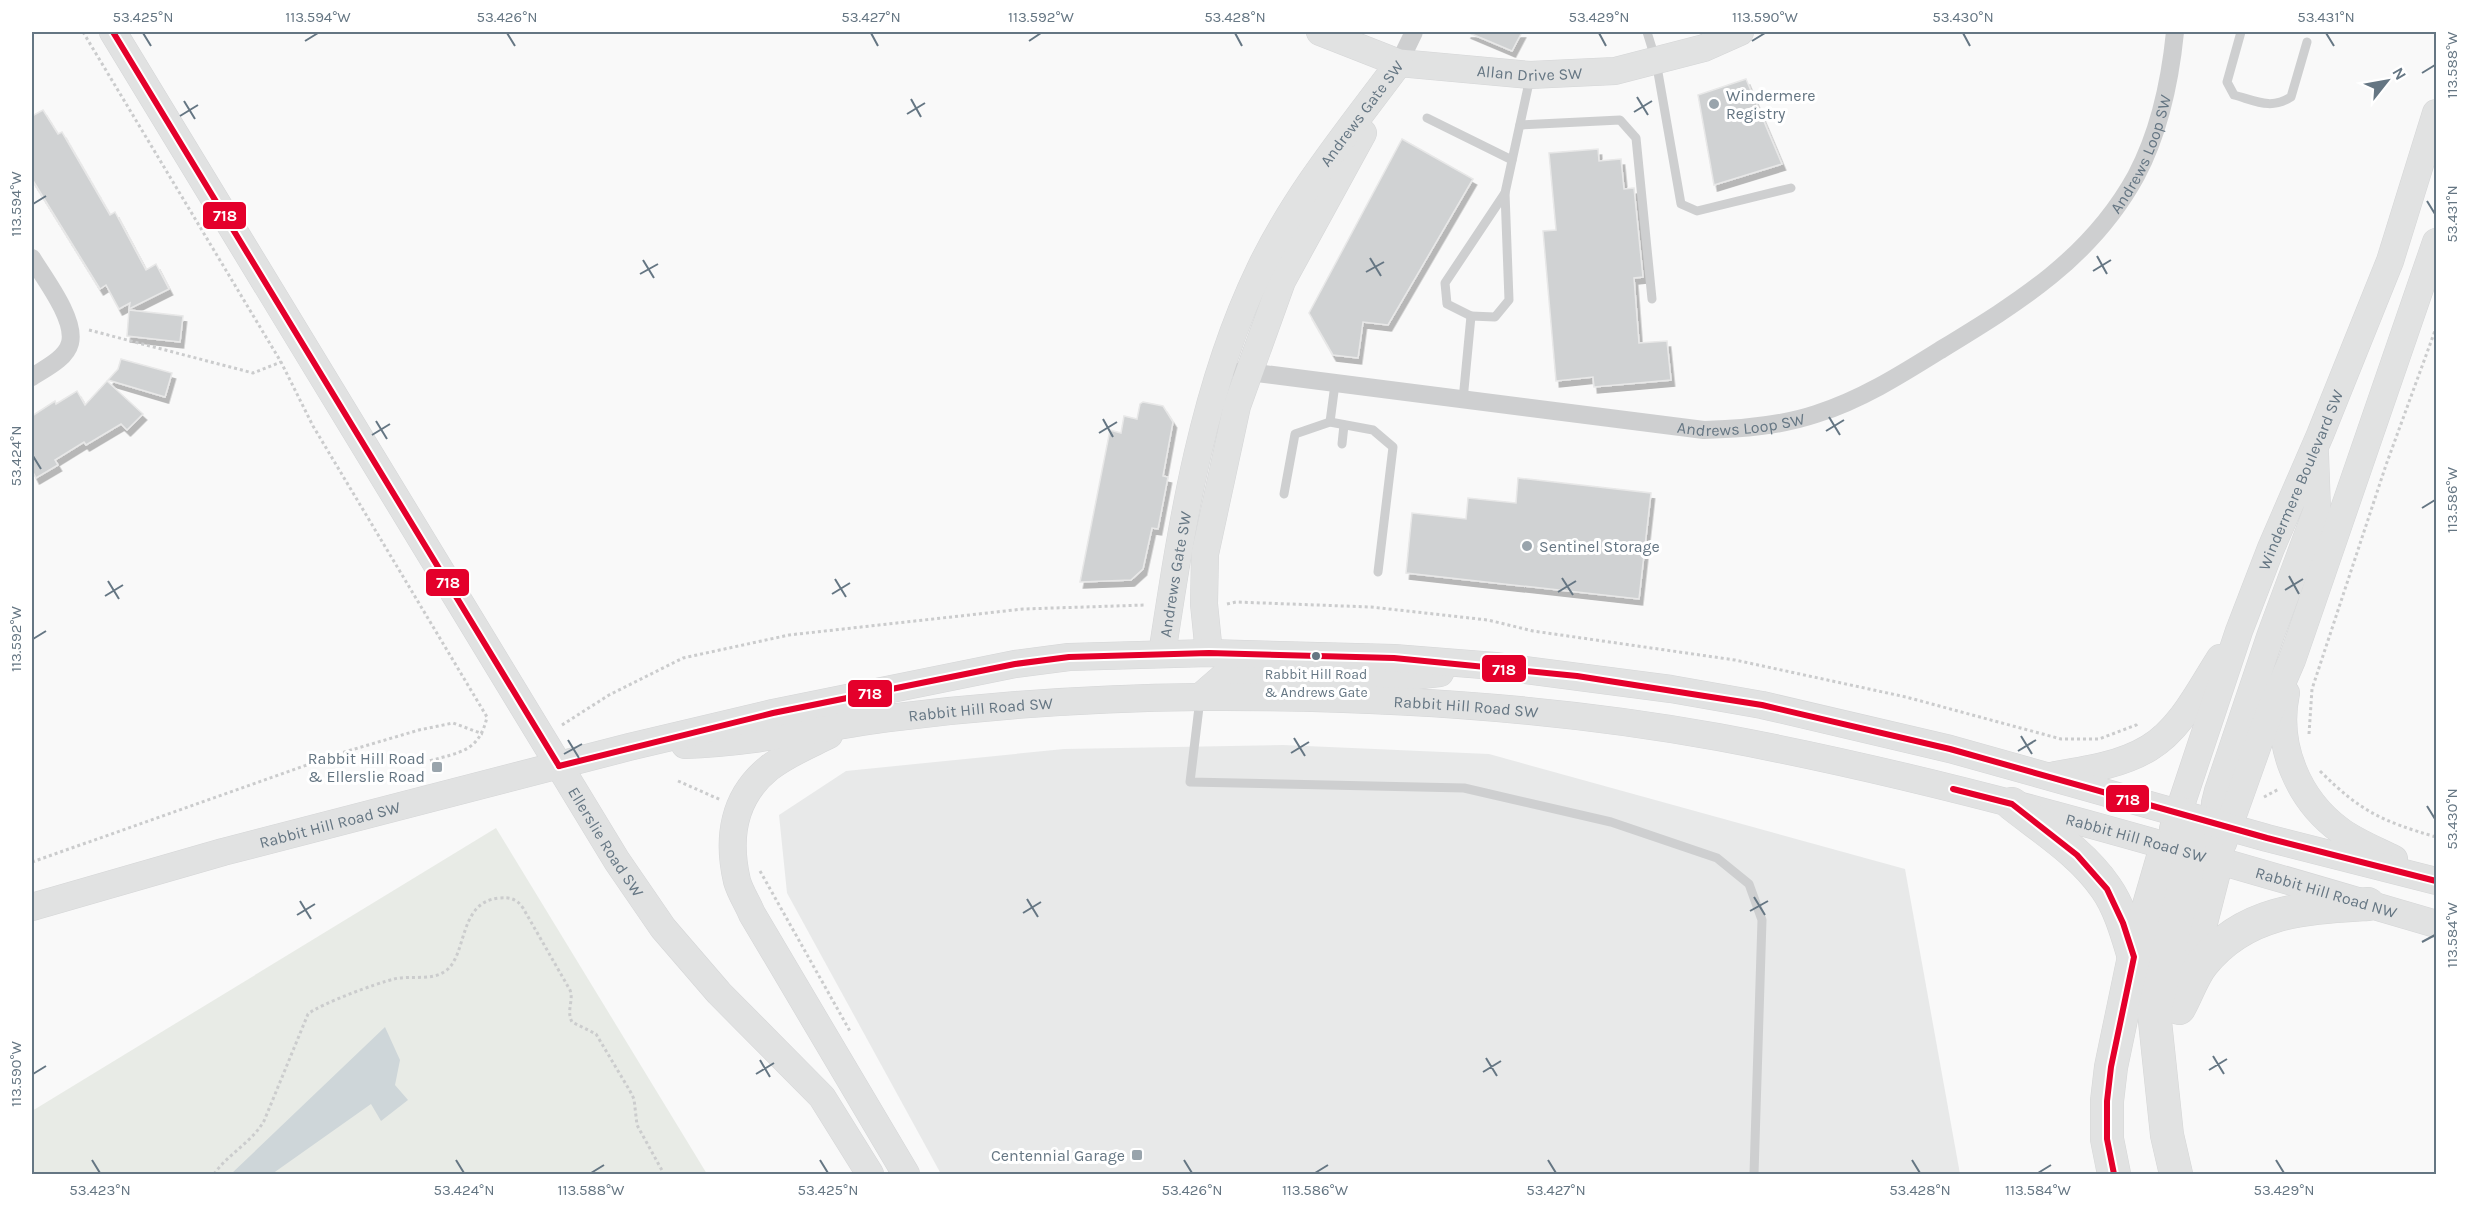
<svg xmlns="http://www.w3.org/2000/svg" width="2468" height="1206" font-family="Karla,sans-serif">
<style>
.built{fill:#e8e9e9}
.green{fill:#e8ebe6}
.water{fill:#ced6d9}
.building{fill:#d0d2d3;stroke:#e8e8e8;stroke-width:1.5;filter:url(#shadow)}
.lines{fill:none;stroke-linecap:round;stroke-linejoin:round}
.secondary-casing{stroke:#d5d6d7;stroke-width:28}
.highway-casing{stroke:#d5d6d6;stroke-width:34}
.path{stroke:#cbcccd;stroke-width:3;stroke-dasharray:3 3;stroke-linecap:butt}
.lane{stroke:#cecfd0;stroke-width:9}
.street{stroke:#cecfd0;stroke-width:18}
.secondary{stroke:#e1e2e2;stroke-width:27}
.highway{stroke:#e1e2e2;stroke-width:33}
.bus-1-casing{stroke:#fff;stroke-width:10}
.bus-1{stroke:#e4002b;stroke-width:6}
.ticks{fill:none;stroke:#657683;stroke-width:2}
.poi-dot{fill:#99a4ac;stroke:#fff;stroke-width:2}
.bus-dot{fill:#657683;stroke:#fff;stroke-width:2}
.labels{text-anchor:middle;stroke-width:6;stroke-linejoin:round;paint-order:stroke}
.bus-label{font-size:14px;fill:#657683;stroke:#fff}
.street-label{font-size:16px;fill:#657683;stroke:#fff}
.poi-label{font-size:16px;fill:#657683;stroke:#fff;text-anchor:start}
.line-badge{stroke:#fff;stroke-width:2}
.badge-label{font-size:16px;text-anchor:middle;font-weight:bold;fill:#fff}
.neatline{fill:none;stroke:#657683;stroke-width:2}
.ticks-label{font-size:15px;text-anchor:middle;fill:#657683}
</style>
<defs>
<filter id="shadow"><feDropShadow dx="3.5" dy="6" stdDeviation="0" flood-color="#0004"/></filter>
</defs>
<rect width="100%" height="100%" fill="#f9f9f9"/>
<path class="built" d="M1283,745L1489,754L1905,869L1960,1174H941L787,893L779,815L846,771L1064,749Z"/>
<path class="green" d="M496,828L707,1174H32V1111Z"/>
<path class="water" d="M385,1027L400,1060L395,1085L408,1100L381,1121L371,1104L272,1174H231Z"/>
<g class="building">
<path d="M1467,32H1522L1512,51Z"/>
<path d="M1746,79L1782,164L1714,185L1698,95Z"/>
<path d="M43,110L58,134L62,132L110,215L115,212L146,270L156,264L169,289L129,309L130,303L119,309L106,285L100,289L32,179V116Z"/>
<path d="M1402,139L1473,179L1388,325L1363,322L1358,358L1333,355L1309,313Z"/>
<path d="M1598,149L1599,161L1621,159L1624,189L1634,188L1643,277L1634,278L1639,343L1667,341L1671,380L1594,387L1593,377L1556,381L1543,231L1556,230L1549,153Z"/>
<path d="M129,310L183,316L180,342L127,336Z"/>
<path d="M121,359L172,373L165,397L108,380L118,369Z"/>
<path d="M107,381L143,414L127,430L121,424L86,445L84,442L55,460L58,465L36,478L32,470V416L55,401L56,404L77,391L85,405Z"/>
<path d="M1143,402L1163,406L1173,422L1163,476L1168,477L1158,529L1152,528L1143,569L1131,580L1080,582L1110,430L1121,433L1124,416L1137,419L1140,404Z"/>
<path d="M1518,478L1651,493L1639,599L1406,573L1412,513L1466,519L1468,498L1516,503Z"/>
</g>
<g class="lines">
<defs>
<g id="secondary">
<path id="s2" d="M113,32L617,861L663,928L719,993L822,1097L870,1174"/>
<path id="s3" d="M1320,32L1399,63L1530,75L1615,71L1704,48L1740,32"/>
<path d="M1209,653L1204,604L1205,554L1237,406L1282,281L1363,133"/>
<path id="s4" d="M1162,654C1182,524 1202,389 1260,269C1296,194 1350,129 1399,63"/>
<path d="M2286,693C2275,745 2298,800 2341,831C2356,842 2376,850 2394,859"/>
<path d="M1200,697L1223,677H1404L1440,673"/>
<path d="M829,735C809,745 787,754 769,768C733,797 727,838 737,881C740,892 748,904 752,914L906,1174"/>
<path id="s5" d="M685,745C754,743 821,727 889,718C992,705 1098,698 1201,697C1374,696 1548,706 1718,737C1961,782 2199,855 2436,924"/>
<path d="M2055,775C2086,770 2121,765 2149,748C2181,729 2200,689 2220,658"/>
<path id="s6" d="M2173,829L2239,631L2271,548L2320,435L2390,261L2436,113"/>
<path d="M2212,839L2215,803L2218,791L2271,634L2317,510L2315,454"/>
<path d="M2223,843L2270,711L2292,660L2436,242"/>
<path id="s7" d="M32,907L223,852L629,747L773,713L1015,664L1069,657L1209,653L1394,658L1495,666L1671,689L1762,705L1950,749L2267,838L2436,881"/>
</g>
<g id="highway">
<path d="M2012,804C2045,830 2082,853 2106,888C2120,908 2127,934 2134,957"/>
<path d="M2186,981L2217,860"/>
<path d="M2179,1008C2187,994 2193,975 2203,963C2246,910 2305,908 2368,904"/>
<path d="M2114,1174L2107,1139V1101L2111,1067L2134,957L2166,847"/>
<path d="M2176,1174L2167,1135L2154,1012L2183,892L2190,853L2187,831L2180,813"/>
</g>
</defs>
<use href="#secondary" class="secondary-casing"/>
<use href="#highway" class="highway-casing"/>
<g class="path">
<path d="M83,32L281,362L313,426L487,717C479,752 460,752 429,761"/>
<path d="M89,330L253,373L281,362"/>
<path d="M1227,604L1236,602L1371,607L1488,620L1533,631L1735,660L1906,697L2061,739H2099L2136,725L2138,729"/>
<path d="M562,725L609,695L683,658L789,635L1023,609L1146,605"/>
<path d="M2309,734L2312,689L2386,465L2436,328"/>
<path d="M2320,771C2361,812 2382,821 2436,837"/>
<path d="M678,781L721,800"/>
<path d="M2264,797L2279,789"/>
<path d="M32,862L341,753L419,730L453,723L483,734"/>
<path d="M760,871L851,1033"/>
<path d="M214,1174C228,1154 251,1143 264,1121L308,1014C320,1004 377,983 394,979C410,975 430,981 444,972C468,958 457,902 499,898C510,897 517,899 523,908L570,990C574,1001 566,1010 572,1022L596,1034L630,1091L634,1099L637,1125L664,1174"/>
</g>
<g class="lane">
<path d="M1647,32L1656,61L1681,204L1697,211L1791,188"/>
<path d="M2241,32L2227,82L2234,95C2256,101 2271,110 2291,97L2307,42"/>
<path d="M1427,118L1512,160"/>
<path d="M1520,125L1620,120L1636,138L1652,299"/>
<path d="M1471,316L1447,304L1445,283L1505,193"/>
<path d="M1463,400L1471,316L1495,317L1509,300L1505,193L1530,78"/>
<path d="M1330,422L1335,384"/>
<path d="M1342,444L1344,425"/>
<path d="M1284,494L1295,434L1330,422L1373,430L1393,447L1378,572"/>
<path d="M1200,699L1190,782L1464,788L1611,822L1717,858L1749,884L1762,920L1754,1174"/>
</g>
<g class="street">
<path d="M1399,63L1414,32"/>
<path d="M32,258C44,278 76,319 70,343C66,359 44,369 32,377"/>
<path id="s1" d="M1241,371L1704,430C1742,429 1780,426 1816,414C1861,400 1902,374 1942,349C2019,302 2091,258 2136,176C2160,131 2170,82 2175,32"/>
</g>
<use href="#secondary" class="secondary"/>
<use href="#highway" class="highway"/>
<defs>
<g id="bus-1">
<path d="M113,32L559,766"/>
<path d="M559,766L773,713L1015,664L1069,657L1209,653L1394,658L1577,676L1762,705L1950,749L2267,838L2436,881"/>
<path d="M1953,789L2012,804L2077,855L2107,889L2123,923L2134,957L2111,1067L2107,1101V1139L2114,1174"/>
</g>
</defs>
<use href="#bus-1" class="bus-1-casing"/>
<use href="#bus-1" class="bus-1"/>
</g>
<path class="ticks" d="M143,33L151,46M507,33L515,46M871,33L878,46M1235,33L1242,46M1599,33L1606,46M1963,33L1970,46M2326,33L2334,46M305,41L318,33M1029,41L1041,33M1752,41L1765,33M2422,73L2435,65M1637,97L1648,115M911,99L921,117M184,101L195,119M1634,112L1652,101M907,114L925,103M180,116L198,105M2427,201L2435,214M33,204L46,196M2097,256L2107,274M1370,258L1381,276M643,260L654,278M2093,271L2111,260M1366,272L1384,262M640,274L658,264M1829,417L1840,435M1103,419L1113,437M376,421L387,439M1826,431L1844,420M1099,433L1117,422M372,435L390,424M33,456L41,469M2422,508L2435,500M2289,576L2299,594M1562,578L1573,595M835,579L846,597M108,581L119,599M2285,590L2303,579M1558,592L1576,581M832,594L850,583M105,596L123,585M33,639L46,631M2021,736L2032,754M1294,738L1305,756M568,740L579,758M2018,751L2036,740M1291,753L1309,742M564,754L582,744M2427,806L2435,819M1754,897L1765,915M1027,899L1038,917M300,901L311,919M1750,911L1768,901M1023,913L1041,902M297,915L315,904M2422,942L2435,935M2213,1056L2224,1074M1486,1058L1497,1076M760,1060L770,1077M2209,1070L2227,1059M1483,1072L1501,1061M33,1074L46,1066M756,1074L774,1063M92,1160L100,1173M456,1160L464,1173M820,1160L828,1173M1184,1160L1192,1173M1548,1160L1556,1173M1912,1160L1920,1173M2276,1160L2284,1173M591,1173L604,1165M1315,1173L1328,1165M2038,1173L2051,1165"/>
<g class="poi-dot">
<circle cx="1714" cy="104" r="6"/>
<circle cx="1527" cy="546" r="6"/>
<rect x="431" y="761" width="12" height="12" rx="3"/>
<rect x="1131" y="1149" width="12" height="12" rx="3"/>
</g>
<circle class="bus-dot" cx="1316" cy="656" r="5"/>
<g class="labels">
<g class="bus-label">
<text x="1316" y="679">Rabbit Hill Road<tspan x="1316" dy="18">&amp; Andrews Gate</tspan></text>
</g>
<g class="street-label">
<text dy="6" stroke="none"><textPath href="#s3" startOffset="216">Allan Drive SW</textPath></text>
<text dy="6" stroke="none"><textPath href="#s4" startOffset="585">Andrews Gate SW</textPath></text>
<text dy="6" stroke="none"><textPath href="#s1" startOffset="1008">Andrews Loop SW</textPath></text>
<text dy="6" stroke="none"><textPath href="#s1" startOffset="504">Andrews Loop SW</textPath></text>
<text dy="6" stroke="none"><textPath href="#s6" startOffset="372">Windermere Boulevard SW</textPath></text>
<text dy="6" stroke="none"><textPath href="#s4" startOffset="81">Andrews Gate SW</textPath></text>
<text dy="6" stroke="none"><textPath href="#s5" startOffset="784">Rabbit Hill Road SW</textPath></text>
<text dy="6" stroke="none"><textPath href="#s5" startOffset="298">Rabbit Hill Road SW</textPath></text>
<text dy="6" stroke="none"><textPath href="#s7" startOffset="309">Rabbit Hill Road SW</textPath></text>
<text dy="6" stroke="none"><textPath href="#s5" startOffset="1468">Rabbit Hill Road SW</textPath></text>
<text dy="6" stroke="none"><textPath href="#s2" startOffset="948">Ellerslie Road SW</textPath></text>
<text dy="6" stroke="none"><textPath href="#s5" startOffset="1666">Rabbit Hill Road NW</textPath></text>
</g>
<g class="poi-label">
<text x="1726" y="101">Windermere<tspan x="1726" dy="18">Registry</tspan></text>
<text x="1539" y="552">Sentinel Storage</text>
<text x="425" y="764" text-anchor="end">Rabbit Hill Road<tspan x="425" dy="18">&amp; Ellerslie Road</tspan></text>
<text x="1125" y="1161" text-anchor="end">Centennial Garage</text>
</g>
</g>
<g class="line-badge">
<rect x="202" y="201" width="45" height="29" rx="6" fill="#e4002b"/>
<rect x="425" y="568" width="45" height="29" rx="6" fill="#e4002b"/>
<rect x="1481" y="654" width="46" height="29" rx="6" fill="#e4002b"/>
<rect x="847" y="679" width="46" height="29" rx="6" fill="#e4002b"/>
<rect x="2105" y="784" width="45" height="29" rx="6" fill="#e4002b"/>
</g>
<g class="badge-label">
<text x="225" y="221">718</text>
<text x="448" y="588">718</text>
<text x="1504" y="675">718</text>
<text x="870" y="699">718</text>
<text x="2128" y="805">718</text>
</g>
<rect width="2468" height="1206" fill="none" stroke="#ffffff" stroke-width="66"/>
<g transform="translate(2387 81) rotate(59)" stroke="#ffffff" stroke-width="4.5" paint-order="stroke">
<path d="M0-4.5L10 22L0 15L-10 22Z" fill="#657683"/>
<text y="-9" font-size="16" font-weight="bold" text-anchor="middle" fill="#657683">N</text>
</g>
<rect x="33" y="33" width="2402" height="1140" class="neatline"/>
<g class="ticks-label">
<text x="143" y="22">53.425°N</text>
<text x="318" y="22">113.594°W</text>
<text x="507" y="22">53.426°N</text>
<text x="871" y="22">53.427°N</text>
<text x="1041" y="22">113.592°W</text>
<text x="1235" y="22">53.428°N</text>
<text x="1599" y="22">53.429°N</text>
<text x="1765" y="22">113.590°W</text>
<text x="1963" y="22">53.430°N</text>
<text x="2326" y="22">53.431°N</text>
<text transform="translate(2452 65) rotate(-90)" y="5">113.588°W</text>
<text transform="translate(16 204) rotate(-90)" y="5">113.594°W</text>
<text transform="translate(2452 214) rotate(-90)" y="5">53.431°N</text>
<text transform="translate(16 456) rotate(-90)" y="5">53.424°N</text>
<text transform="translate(2452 500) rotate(-90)" y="5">113.586°W</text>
<text transform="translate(16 639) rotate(-90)" y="5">113.592°W</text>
<text transform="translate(2452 819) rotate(-90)" y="5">53.430°N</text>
<text transform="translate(2452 935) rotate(-90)" y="5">113.584°W</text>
<text transform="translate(16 1074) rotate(-90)" y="5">113.590°W</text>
<text x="100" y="1195">53.423°N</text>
<text x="464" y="1195">53.424°N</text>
<text x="591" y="1195">113.588°W</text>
<text x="828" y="1195">53.425°N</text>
<text x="1192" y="1195">53.426°N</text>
<text x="1315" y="1195">113.586°W</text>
<text x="1556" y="1195">53.427°N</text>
<text x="1920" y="1195">53.428°N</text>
<text x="2038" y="1195">113.584°W</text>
<text x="2284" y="1195">53.429°N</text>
</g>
</svg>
